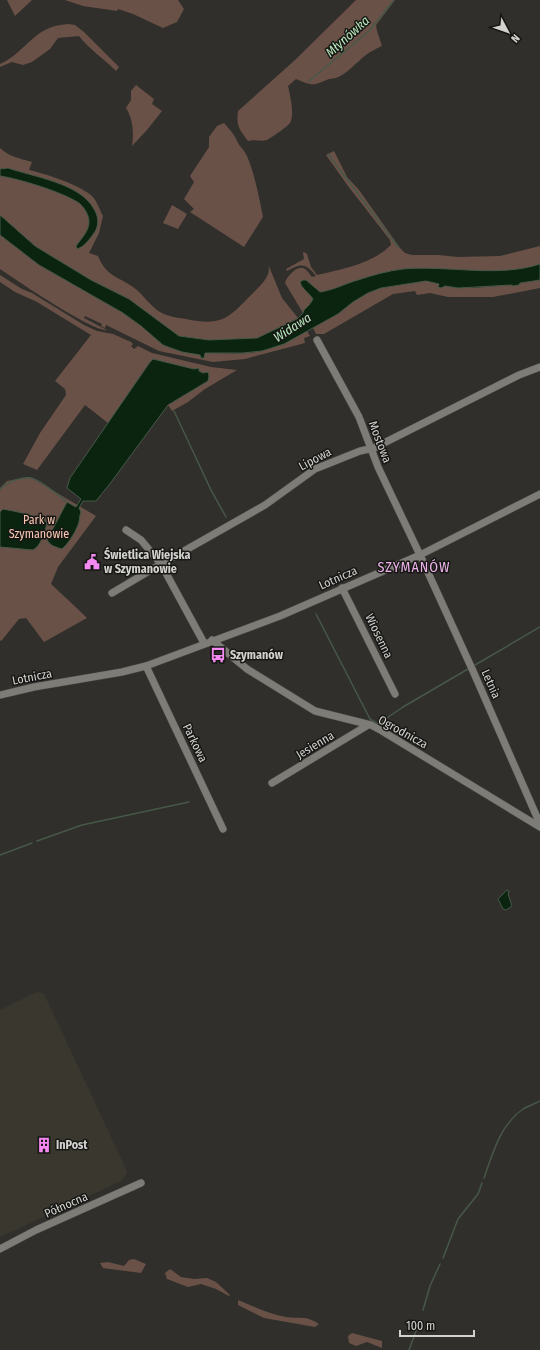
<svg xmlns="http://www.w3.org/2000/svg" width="540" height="1350" font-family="'Fira Sans Condensed',sans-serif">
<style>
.built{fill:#3a382e}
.green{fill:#695147}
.water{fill:#0b240f;stroke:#475849}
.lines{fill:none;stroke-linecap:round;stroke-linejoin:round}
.stream{stroke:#475849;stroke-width:1.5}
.minor-casing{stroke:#4c4b48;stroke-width:8}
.minor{stroke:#7e7c77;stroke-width:7}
.labels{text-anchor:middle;stroke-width:3;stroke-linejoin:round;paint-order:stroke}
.street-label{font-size:12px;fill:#d3d2cf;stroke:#171715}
.park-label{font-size:12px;fill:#fbc9b3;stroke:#171715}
.poi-label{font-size:12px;font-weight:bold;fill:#d3d2cf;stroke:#171715;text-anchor:start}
.water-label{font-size:13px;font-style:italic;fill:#b6e7b9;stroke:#171715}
.quarter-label{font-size:14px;letter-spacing:1px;fill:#efb4ec;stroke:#171715}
</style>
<rect width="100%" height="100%" fill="#302f2b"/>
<path class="built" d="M37,992L44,994L127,1171L123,1180L0,1237V1010Z"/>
<g class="green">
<path d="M7,0H32L15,16Z"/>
<path d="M65,0H178L184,9L177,22L163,28L133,14L118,9L117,11L83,6Z"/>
<path d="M356,0H395L376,25L377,31L382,46C376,49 371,51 366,55C355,63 344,79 329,79C312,86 313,86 296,79L288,86C290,95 295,115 290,123C287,127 271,138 267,140C261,142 254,139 248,141C239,129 236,126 238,111L295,60Z"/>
<path d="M68,24L75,25L84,32L119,67L116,71C104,59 89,49 79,36L58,38L50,49L32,62L23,65L12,62L0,67V64C28,51 33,26 68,24Z"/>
<path d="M136,85L154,99L152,104L162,111L147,130L132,146C134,133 133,119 126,108L131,100V91Z"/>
<path d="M224,123C230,130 235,135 238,143C241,148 245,151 247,156C255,175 259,197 263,217L244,247L190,212L194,209L184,199L194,182L190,176L209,147V137L217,126Z"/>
<path d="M0,148C8,156 21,159 32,162L29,170C46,174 81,185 93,197C97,202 100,210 103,216L99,233L89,253L98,256C106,276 117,276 133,287C143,294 150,306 160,312C167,316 178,318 186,319C224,327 229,317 254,292C262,284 272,275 268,264L282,298L298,318L267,334L257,338L209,340L179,336L129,299L91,280L35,246L0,215Z"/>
<path d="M334,151L347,177L359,190L400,248L405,253L412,255H439L457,257L500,256L540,246V264C499,278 446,265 402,269C387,271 372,275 358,280C344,284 334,290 320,292L306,280L301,286L309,293L313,299L303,313L285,283C287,276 298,264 305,269C308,271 310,275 312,277L316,276C306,263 301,263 287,271L286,269L304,259L303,253L304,252L307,254L311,267L317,275C343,269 372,264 391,245L390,240L348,186L326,155Z"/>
<path d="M172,205L187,214L178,229L163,223Z"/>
<path d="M0,235L39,265L123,313L141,326L163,345L172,349L200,355L204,358L205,353C224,353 243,355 261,351C278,348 292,339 307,331L310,336L304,338L305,343L245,359L213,362L159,351L106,325L105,328L101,326L102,324L85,316L84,318L107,330C91,331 18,281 0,269Z"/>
<path d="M0,275L22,289L32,293L84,325L97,331L113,334L131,342L133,344L131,346L134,349L138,346L152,353L211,367L237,370L205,389L188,402L172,411L168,405L208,381L207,372L203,373L199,371L198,368L194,369L153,360L150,362L108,423L85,405L37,470L23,464L40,433L66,395L65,389L55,381L91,335L37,302L15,292L0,282Z"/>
<path d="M540,280V288L493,297H448L430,293L417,295L415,291L393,294L324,334H316L313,328L353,302L368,293L381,288L426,281L458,288H473L511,285Z"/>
<path d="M30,477L96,516L58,567L51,584L82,613L87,618L44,642L26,618L19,619L2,640L0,641V488L7,481Z"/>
<path d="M134,1259L146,1264L141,1273L103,1268L100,1263L108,1262L124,1266L129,1260Z"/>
<path d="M170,1269L181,1277L194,1279L207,1278L216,1282L230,1295L229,1296L216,1289L201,1284L188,1287L167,1279L165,1273Z"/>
<path d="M238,1300C253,1306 269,1314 286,1317C299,1319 306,1315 319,1324L315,1327L264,1318L238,1305Z"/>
<path d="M352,1333L382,1341V1348L367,1342L356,1346L349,1343L348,1336Z"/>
</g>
<g class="water">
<path d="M8,168C34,177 80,183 94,209C98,216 99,222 96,230C92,236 85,247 77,249L76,246C81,239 89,231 89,222C89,215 84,207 79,203C62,192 20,179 0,176V169Z"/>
<path d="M0,215L35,246L91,280L129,299L179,336L209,340L257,338L297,319L303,313L304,310L310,304L313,299C309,293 302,289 300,282L303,280H306L320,292C334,290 344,284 358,280C373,275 387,271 403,269C447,265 498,278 540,264V280L520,283L519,285L513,286L511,285L458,288L445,286L441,288L438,287L439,284L426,281L381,288L368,293L353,302L338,314L284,344L262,351L243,353H205L204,358H201L200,355L182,352L163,345L141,326L123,313L39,265L0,235Z"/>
<path d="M153,359L194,369L199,368V371L203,373L208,372L209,376L208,381L168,405L109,485L96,501H83L79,508L81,512C79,516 80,521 78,525C75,533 68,544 62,549C55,547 51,546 47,540L67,502L76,507L81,499L67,488L70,478L150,362Z"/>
<path d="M3,509C13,511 42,516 47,523C45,532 41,546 33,550L0,547V512Z"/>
<path d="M507,890L509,891L508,894L512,906L506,910L503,909L498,899Z"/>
</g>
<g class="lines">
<g class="stream">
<path d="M309,81L369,31L394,0"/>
<path d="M328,154L398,247"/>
<path d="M174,411L211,490L226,517"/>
<path d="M0,490C3,485 9,482 15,480C20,479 26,477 31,478C38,479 60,496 67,502"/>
<path d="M316,614L370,719L378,724L403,707L468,669"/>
<path d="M475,665L540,627"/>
<path d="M37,841L82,825L189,802"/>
<path d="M0,855L32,843"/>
<path d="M484,1178C493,1153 500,1125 523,1109C528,1106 535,1104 540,1101"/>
<path d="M443,1258L458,1219L478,1194L482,1183"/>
<path d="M423,1310L430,1286L440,1264"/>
<path d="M409,1350L420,1320"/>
</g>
<defs>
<g id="minor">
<path d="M317,340L359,417L378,467L420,555L473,671L540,824"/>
<path d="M126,530L141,540L161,564L204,643"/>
<path d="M342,588L395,694"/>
<path d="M112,593L161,564L265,505L315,469L360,451L374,448L519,375L540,367"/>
<path d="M212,640L247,669L315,711L371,725L382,731L540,827"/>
<path d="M146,666L223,829"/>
<path d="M0,695L34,687L122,672L146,666L280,616L420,555L540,494"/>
<path d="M272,783L368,725"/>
<path d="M0,1249L36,1230L141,1183"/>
</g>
</defs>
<use href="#minor" class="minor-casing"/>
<use href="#minor" class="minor"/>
</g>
<defs>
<symbol id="civic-bare" viewBox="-9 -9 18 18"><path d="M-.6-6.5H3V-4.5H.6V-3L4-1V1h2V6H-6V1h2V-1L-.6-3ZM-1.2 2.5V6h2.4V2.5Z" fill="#f489f1" stroke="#171715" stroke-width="2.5" paint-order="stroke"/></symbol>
<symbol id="bus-bare" viewBox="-9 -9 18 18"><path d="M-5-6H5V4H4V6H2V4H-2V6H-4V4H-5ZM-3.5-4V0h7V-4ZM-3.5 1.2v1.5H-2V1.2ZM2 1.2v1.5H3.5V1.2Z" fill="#f489f1" stroke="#171715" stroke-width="2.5" paint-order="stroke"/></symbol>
<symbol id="building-bare" viewBox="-9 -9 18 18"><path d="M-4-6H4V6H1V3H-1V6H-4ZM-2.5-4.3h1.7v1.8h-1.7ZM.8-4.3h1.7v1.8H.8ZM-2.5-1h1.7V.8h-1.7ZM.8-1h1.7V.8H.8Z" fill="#f489f1" stroke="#171715" stroke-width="2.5" paint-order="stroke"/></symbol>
</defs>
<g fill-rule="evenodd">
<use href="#civic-bare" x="81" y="551" width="22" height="22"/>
<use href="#bus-bare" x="207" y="644" width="22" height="22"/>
<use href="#building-bare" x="33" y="1134" width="22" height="22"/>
</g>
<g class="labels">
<g class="street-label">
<text transform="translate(380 442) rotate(69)" y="4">Mostowa</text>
<text transform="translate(315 459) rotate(-28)" y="4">Lipowa</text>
<text transform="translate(338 578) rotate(-24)" y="4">Lotnicza</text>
<text transform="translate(379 636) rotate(64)" y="4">Wiosenna</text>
<text transform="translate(32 677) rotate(-11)" y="4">Lotnicza</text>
<text transform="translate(491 684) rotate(66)" y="4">Letnia</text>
<text transform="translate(403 732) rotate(29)" y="4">Ogrodnicza</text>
<text transform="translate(195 743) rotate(64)" y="4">Parkowa</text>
<text transform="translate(315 745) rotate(-31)" y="4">Jesienna</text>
<text transform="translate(66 1205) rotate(-24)" y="4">Północna</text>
</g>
<g class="park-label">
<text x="39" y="524">Park w<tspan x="39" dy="14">Szymanowie</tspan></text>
</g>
<g class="poi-label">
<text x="104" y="559">Świetlica Wiejska<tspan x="104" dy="14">w Szymanowie</tspan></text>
<text x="230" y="659">Szymanów</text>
<text x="56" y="1149">InPost</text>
</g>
<g class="water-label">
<text transform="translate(347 36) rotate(-42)" y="5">Młynówka</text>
<text transform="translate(292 327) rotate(-33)" y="5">Widawa</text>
</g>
<g class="quarter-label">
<text x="414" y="572">SZYMANÓW</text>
</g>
</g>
<g transform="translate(508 32) rotate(131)" stroke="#171715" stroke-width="3" paint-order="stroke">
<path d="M0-3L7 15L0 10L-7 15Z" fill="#d3d2cf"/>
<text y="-6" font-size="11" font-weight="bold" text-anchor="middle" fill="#d3d2cf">N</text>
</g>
<path d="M400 1330v6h74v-6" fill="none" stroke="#d3d2cf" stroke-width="2"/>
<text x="406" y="1330" font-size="12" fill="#d3d2cf" stroke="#171715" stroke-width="3" paint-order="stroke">100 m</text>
</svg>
